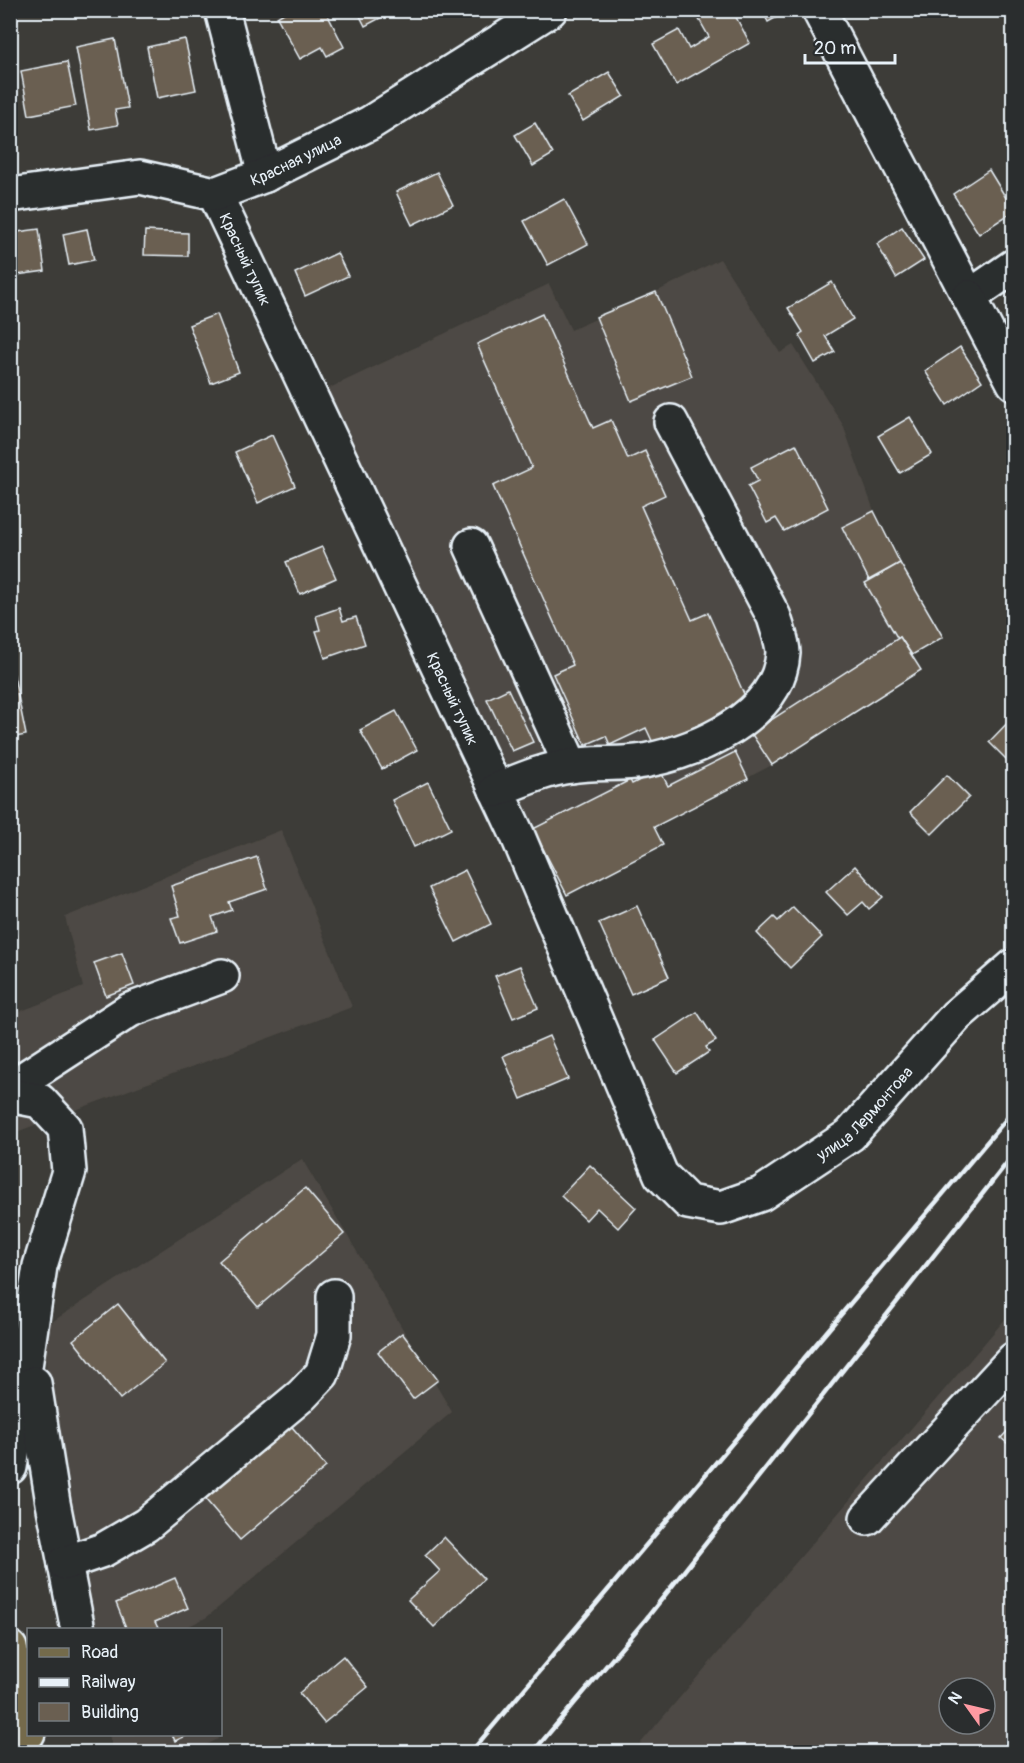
<svg xmlns="http://www.w3.org/2000/svg" width="1024" height="1763" font-family="Pangolin,sans-serif">
<style>
.built{fill:#4d4944;fill-rule:evenodd}
.building{fill:#6a5f51;stroke:#e8f1f8;stroke-width:1.5}
.lines{fill:none;stroke-linecap:round;stroke-linejoin:round}
.minor-casing{stroke:#e8f1f8;stroke-width:38}
.major-casing{stroke:#e8f1f8;stroke-width:38}
.minor{stroke:#2a2d2e;stroke-width:33}
.major{stroke:#746b4b;stroke-width:33}
.rail{stroke:#e8f1f8;stroke-width:4.5}
.labels{text-anchor:middle;stroke-width:4.5;stroke-linejoin:round;paint-order:stroke}
.street-label{font-size:16px;fill:#e8f1f8;stroke:#2a2d2e}
</style>
<rect width="100%" height="100%" fill="#3d3c38"/>
<filter id="ink" filterUnits="userSpaceOnUse"><feTurbulence type="fractalNoise" baseFrequency=".0167" numOctaves="2"/><feDisplacementMap in="SourceGraphic" scale="12" xChannelSelector="R" yChannelSelector="G"/><feConvolveMatrix kernelMatrix="1 2 1 2 8 2 1 2 1" color-interpolation-filters="sRGB"/></filter>
<g filter="url(#ink)">
<g class="built">
<path d="M720,259L780,353L793,345L843,425L874,511L900,563L943,637L912,655L921,670L772,765L654,827L663,845L567,895L321,392L549,284L571,330L656,292Z"/>
<path d="M281,830L352,1007L11,1134V1015L83,987L65,917Z"/>
<path d="M302,1159L452,1412L207,1617L183,1629H80L56,1540L44,1327Z"/>
<path d="M1013,1310V1752H627L639,1745ZM949,1688H985V1724H949Z"/>
<path d="M216,1734L218,1739L192,1752H114L109,1735Z"/>
</g>
<g class="building">
<path d="M289,10H325L344,47L327,56L322,47L300,59L277,17Z"/>
<path d="M357,10H386L388,14L365,26Z"/>
<path d="M702,10H732L750,43L676,85L653,44L679,30L689,49L709,37L696,14Z"/>
<path d="M762,10H790L768,22Z"/>
<path d="M115,39L128,108L115,110L118,125L91,130L76,47Z"/>
<path d="M185,39L196,90L157,98L147,47Z"/>
<path d="M67,62L76,106L29,115L21,71Z"/>
<path d="M609,72L624,96L583,121L568,96Z"/>
<path d="M535,123L553,154L533,166L515,135Z"/>
<path d="M989,170L1014,211L979,234L953,194Z"/>
<path d="M437,172L453,205L412,225L396,192Z"/>
<path d="M564,199L588,244L548,265L524,221Z"/>
<path d="M902,227L924,260L896,278L877,244Z"/>
<path d="M39,229L45,271L10,276V233Z"/>
<path d="M87,229L94,260L69,265L63,234Z"/>
<path d="M145,231L188,233V256L144,255Z"/>
<path d="M337,253L348,276L305,296L295,273Z"/>
<path d="M832,282L853,319L825,336L835,352L815,363L799,335L803,332L788,308Z"/>
<path d="M656,292L692,376L631,401L596,317Z"/>
<path d="M217,314L239,372L211,383L189,325Z"/>
<path d="M542,314L593,428L611,420L628,459L645,451L665,495L641,506L692,620L708,613L748,703L654,745L646,728L610,745L606,736L585,745L553,674L573,665L493,486L532,468L477,344Z"/>
<path d="M960,347L982,381L947,405L925,371Z"/>
<path d="M910,417L932,454L900,473L878,436Z"/>
<path d="M272,435L295,486L258,503L235,452Z"/>
<path d="M796,444L828,508L784,531L776,518L767,523L748,486L758,481L751,467Z"/>
<path d="M874,511L900,563L869,580L842,527Z"/>
<path d="M322,547L336,578L300,594L286,562Z"/>
<path d="M900,563L943,637L912,655L900,637L898,639L865,583Z"/>
<path d="M339,608L343,621L356,617L365,644L325,658L316,631L320,630L316,616Z"/>
<path d="M900,637L921,670L772,765L751,733Z"/>
<path d="M10,657L26,735L10,738Z"/>
<path d="M508,689L533,742L512,751L487,699Z"/>
<path d="M396,711L417,750L382,769L360,730Z"/>
<path d="M1014,716V757L1009,762L989,742Z"/>
<path d="M735,752L748,779L654,827L663,845L567,895L533,829L630,780L632,784L660,770L668,786Z"/>
<path d="M947,775L969,797L932,834L910,812Z"/>
<path d="M428,782L451,829L414,847L392,800Z"/>
<path d="M257,857L267,889L229,902L232,910L212,917L217,931L180,943L171,918L180,916L171,886Z"/>
<path d="M855,866L883,897L869,909L863,902L848,915L826,892Z"/>
<path d="M465,870L491,924L456,942L429,888Z"/>
<path d="M637,906L669,977L631,994L599,923Z"/>
<path d="M793,907L822,937L790,968L757,933L774,917L778,921Z"/>
<path d="M10,917L17,938L10,940Z"/>
<path d="M122,953L134,985L106,996L94,963Z"/>
<path d="M520,966L538,1008L513,1018L495,976Z"/>
<path d="M697,1012L716,1041L706,1047L709,1052L677,1073L655,1040Z"/>
<path d="M549,1036L568,1079L521,1099L503,1056Z"/>
<path d="M590,1165L636,1208L618,1228L597,1208L586,1220L561,1196Z"/>
<path d="M305,1188L344,1234L258,1307L219,1261Z"/>
<path d="M118,1304L165,1363L120,1399L73,1340Z"/>
<path d="M402,1333L438,1380L413,1399L378,1352Z"/>
<path d="M287,1421L326,1467L240,1540L201,1494Z"/>
<path d="M1014,1424V1449L1001,1438Z"/>
<path d="M444,1537L484,1579L434,1627L408,1600L440,1571L425,1555Z"/>
<path d="M175,1578L188,1608L155,1622L159,1630H127L116,1603Z"/>
<path d="M343,1656L368,1687L324,1723L299,1693Z"/>
<path d="M172,1734H190L175,1741Z"/>
</g>
<g class="lines">
<defs>
<g id="minor">
<path d="M222,10L265,175"/>
<path d="M819,10L969,297L1014,266"/>
<path id="s1" d="M215,194L517,834L661,1175L688,1202L721,1208L761,1194L850,1135L956,1016L1014,966"/>
<path id="s2" d="M10,195L140,177L215,194L265,175L370,123L550,10"/>
<path d="M969,297L1014,383"/>
<path d="M471,546L571,766"/>
<path d="M496,790C521,780 544,770 570,766C594,762 620,765 644,761C697,751 779,717 783,653C783,642 777,628 774,617L671,422"/>
<path d="M10,1088L130,1010L222,976"/>
<path d="M10,1095L40,1101L65,1128L69,1171L40,1266L10,1467"/>
<path d="M34,1383L53,1503L78,1630"/>
<path d="M867,1518L1014,1359"/>
<path d="M65,1563L103,1550L146,1525L302,1395L322,1374L334,1335V1296"/>
</g>
<path id="major" d="M10,1648L28,1733"/>
</defs>
<use href="#minor" class="minor-casing"/>
<use href="#major" class="major-casing"/>
<use href="#minor" class="minor"/>
<use href="#major" class="major"/>
<g class="rail">
<path d="M471,1752L1014,1110"/>
<path d="M533,1752L646,1619L1014,1154"/>
</g>
</g>
</g>
<g class="labels">
<g class="street-label">
<text dy="6" stroke="none"><textPath href="#s2" startOffset="296">Красная улица</textPath></text>
<text dy="6" stroke="none"><textPath href="#s1" startOffset="72">Красный тупик</textPath></text>
<text dy="6" stroke="none"><textPath href="#s1" startOffset="558">Красный тупик</textPath></text>
<text dy="6" stroke="none"><textPath href="#s1" startOffset="1324">улица Лермонтова</textPath></text>
</g>
</g>
<rect width="1024" height="1763" fill="none" stroke="#2a2d2e" stroke-width="36"/>
<rect x="18" y="18" width="988" height="1727" fill="none" stroke="#e8f1f8" stroke-width="2" filter="url(#ink)"/>
<rect x="27" y="1628" width="195" height="108" fill="#2a2d2e" stroke="#767b7f" stroke-width="1.5"/>
<rect x="39" y="1648" width="30" height="9" fill="#746b4b" stroke="#767b7f" stroke-width="1.5"/>
<text x="81" y="1658" font-size="18" fill="#e8f1f8">Road</text>
<rect x="39" y="1678" width="30" height="9" fill="#e8f1f8" stroke="#767b7f" stroke-width="1.5"/>
<text x="81" y="1688" font-size="18" fill="#e8f1f8">Railway</text>
<rect x="39" y="1703" width="30" height="18" fill="#6a5f51" stroke="#767b7f" stroke-width="1.5"/>
<text x="81" y="1718" font-size="18" fill="#e8f1f8">Building</text>
<g transform="translate(967 1706) rotate(304)"><circle r="28" fill="#2a2d2e" stroke="#767b7f" stroke-width="1.5"/>
<path d="M0-4.5L10 22L0 15L-10 22Z" fill="#ff9aa2"/>
<text y="-9" font-size="16" font-weight="bold" text-anchor="middle" fill="#e8f1f8">N</text>
</g>
<path d="M805 54v9h90v-9" fill="none" stroke="#e8f1f8" stroke-width="3"/>
<text x="814" y="54" font-size="18" fill="#e8f1f8" stroke="#2a2d2e" stroke-width="4.5" paint-order="stroke">20 m</text>
</svg>
